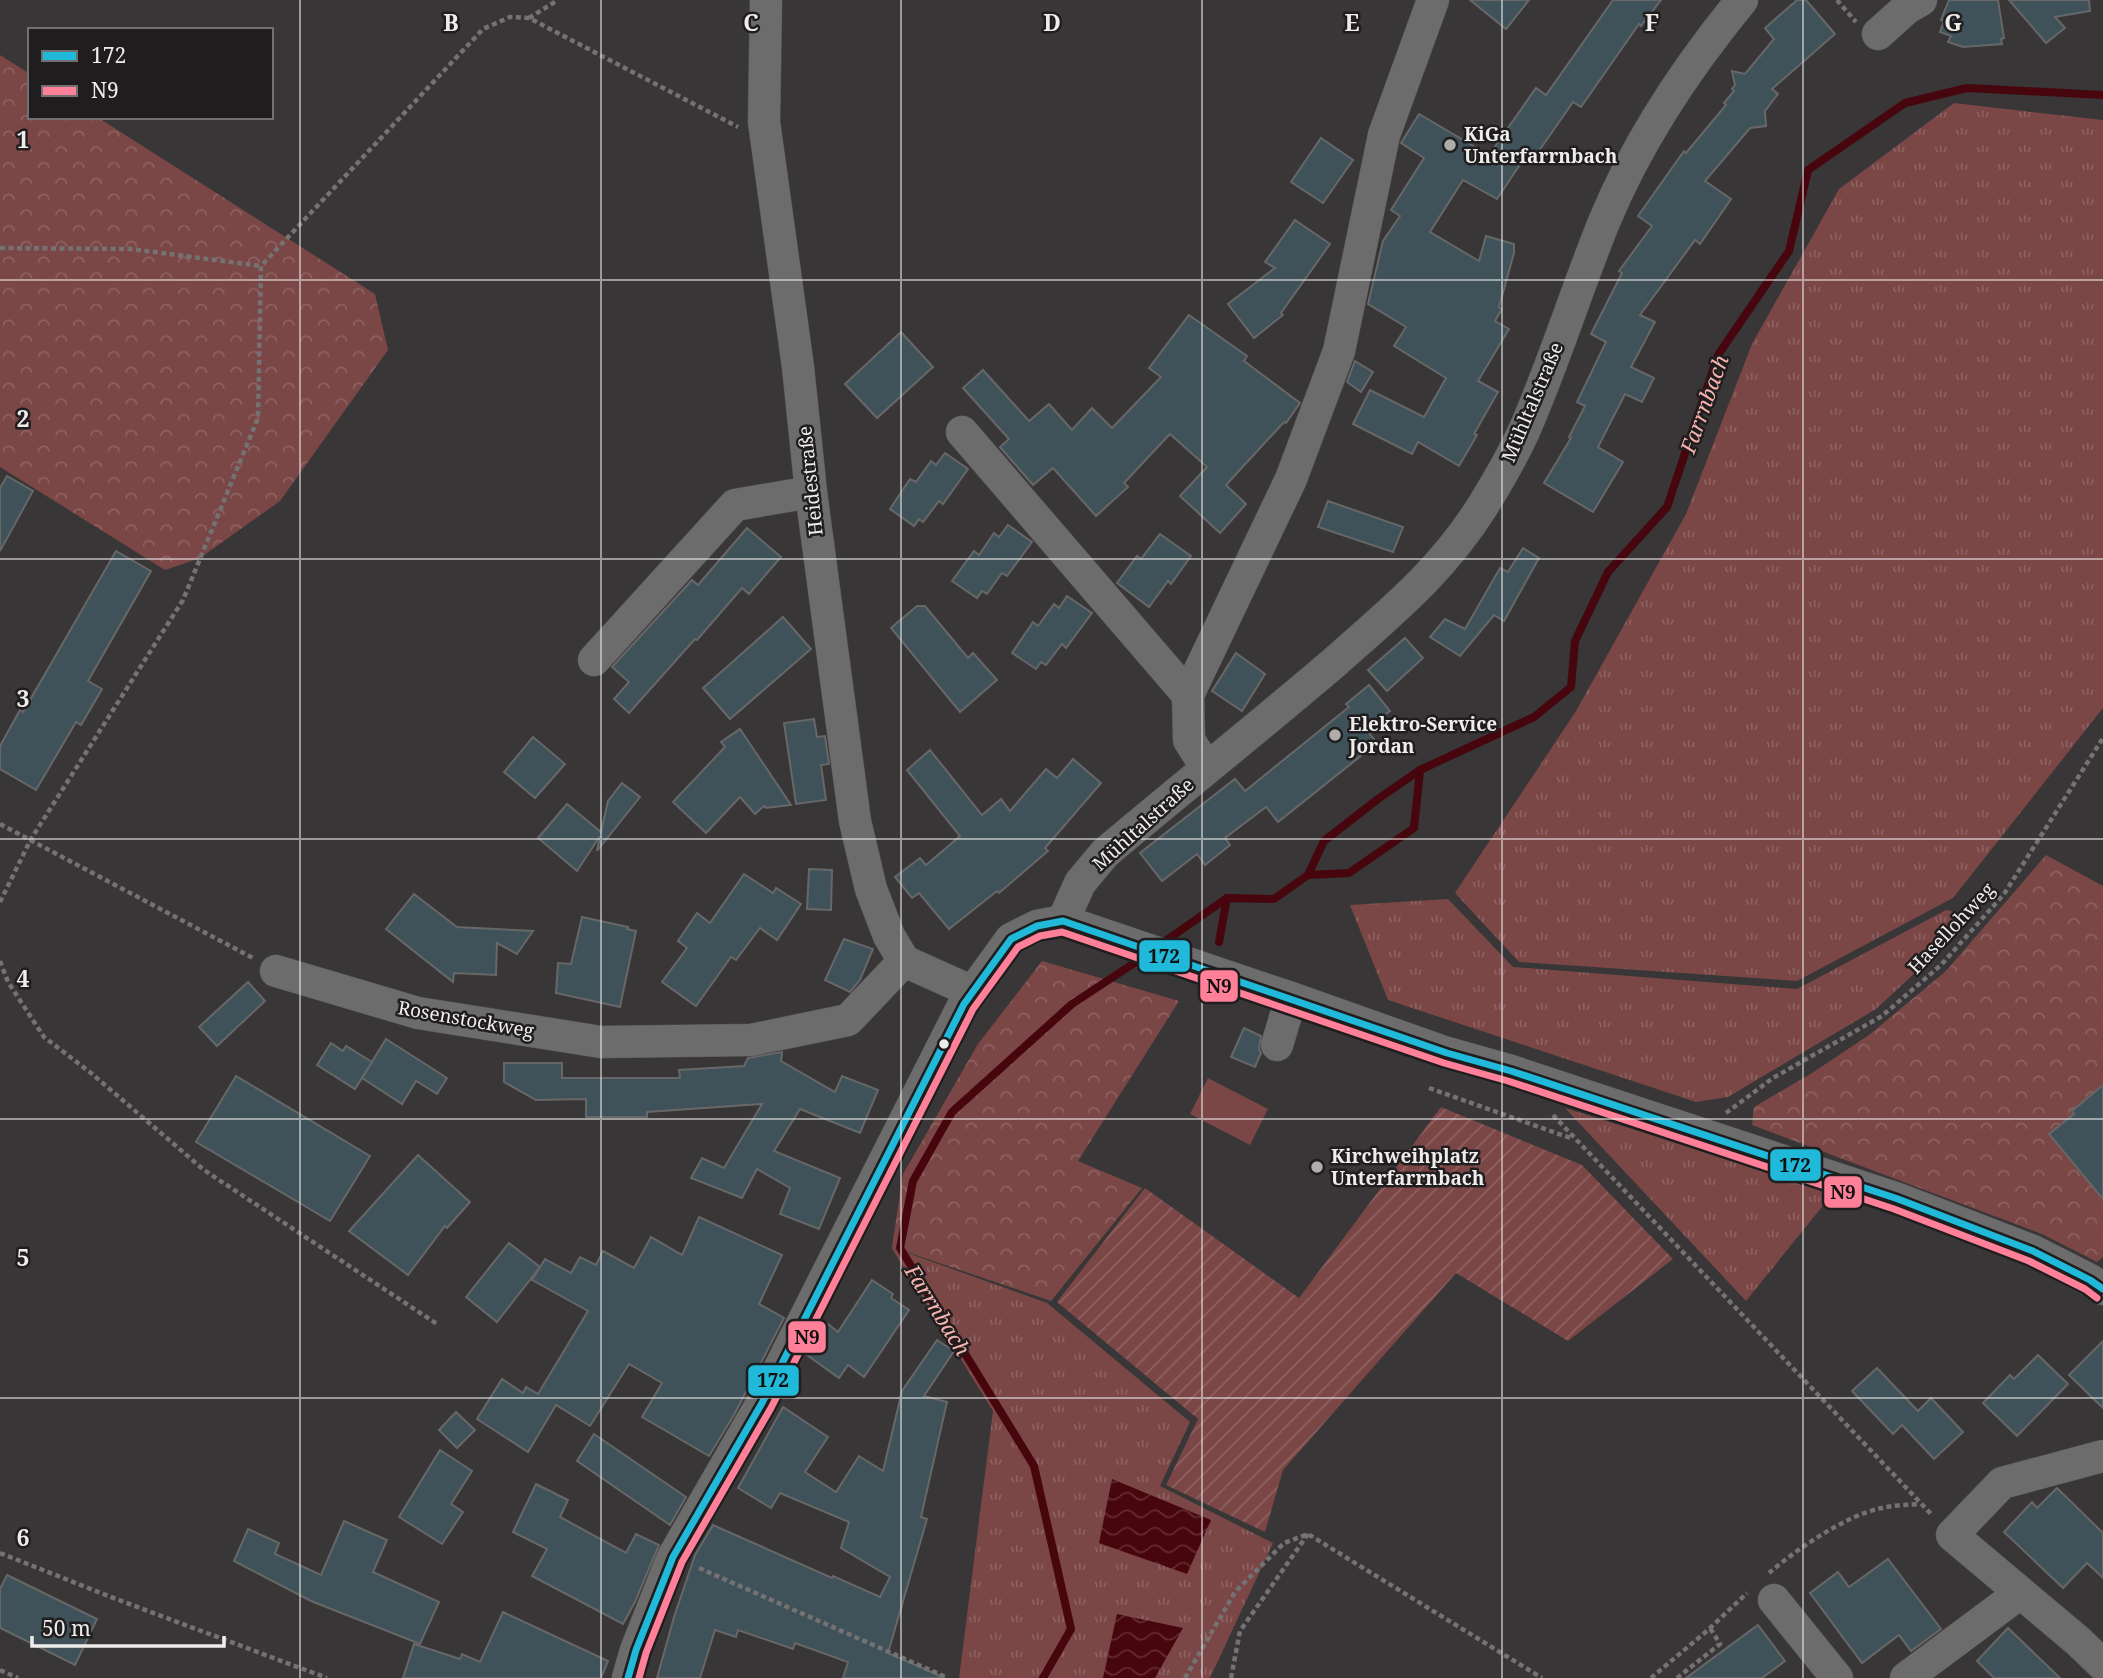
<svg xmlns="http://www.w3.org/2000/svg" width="2103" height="1678" viewBox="0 0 2103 1678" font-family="'Noto Serif',serif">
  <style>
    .grass { fill: url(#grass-tufts) }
    .forest { fill: url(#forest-crowns) }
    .garden { fill: url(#garden-furrows) }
    .pitch { fill: #7b4646 }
    .water { fill: url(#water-waves) }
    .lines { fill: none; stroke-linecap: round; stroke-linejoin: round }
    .stream { stroke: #47050d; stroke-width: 8 }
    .building { fill: #3f525a; stroke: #676768; stroke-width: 2 }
    .minor-casing { stroke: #555353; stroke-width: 33 }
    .path { stroke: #747272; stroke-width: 4.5; stroke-dasharray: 5 3.5; stroke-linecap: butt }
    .minor { stroke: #6d6c6c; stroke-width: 32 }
    .bus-1-casing { stroke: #1f1d1d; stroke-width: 12 }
    .bus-2-casing { stroke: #1f1d1d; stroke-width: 12 }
    .bus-1 { stroke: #20b9da; stroke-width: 7 }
    .bus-2 { stroke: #ff8098; stroke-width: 7 }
    .grid { fill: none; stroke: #efecec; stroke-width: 2; stroke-opacity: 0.55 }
    .poi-dot { fill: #afacac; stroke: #1f1d1d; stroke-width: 2.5 }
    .bus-dot { fill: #efecec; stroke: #1f1d1d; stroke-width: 2.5 }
    .labels { text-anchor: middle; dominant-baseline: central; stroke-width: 5; stroke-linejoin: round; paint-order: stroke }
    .poi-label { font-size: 19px; font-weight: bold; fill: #efecec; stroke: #1f1d1d; text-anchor: start }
    .street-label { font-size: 19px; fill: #efecec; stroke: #1f1d1d }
    .water-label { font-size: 21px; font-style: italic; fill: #f8b3b0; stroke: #1f1d1d }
    .grid-label { font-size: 23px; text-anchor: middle; font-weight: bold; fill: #efecec; stroke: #1f1d1d; stroke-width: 5; stroke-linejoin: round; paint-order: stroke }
    .line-badge { stroke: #1f1d1d; stroke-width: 2.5 }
    .pale-badge-label { font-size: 19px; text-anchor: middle; font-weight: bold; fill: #111 }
  </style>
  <defs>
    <pattern id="grass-tufts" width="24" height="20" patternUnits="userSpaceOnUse" patternTransform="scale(1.75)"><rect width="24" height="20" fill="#7b4646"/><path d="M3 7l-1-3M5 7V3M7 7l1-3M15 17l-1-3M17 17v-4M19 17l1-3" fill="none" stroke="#8e6161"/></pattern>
    <pattern id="forest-crowns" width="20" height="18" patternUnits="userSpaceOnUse" patternTransform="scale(1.75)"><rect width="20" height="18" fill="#7b4646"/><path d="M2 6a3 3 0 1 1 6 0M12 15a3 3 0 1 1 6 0" fill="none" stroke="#8e6161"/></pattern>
    <pattern id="garden-furrows" width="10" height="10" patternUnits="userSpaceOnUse" patternTransform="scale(1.75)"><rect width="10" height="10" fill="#7b4646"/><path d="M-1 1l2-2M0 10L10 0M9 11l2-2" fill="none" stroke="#8e6161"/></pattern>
    <pattern id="water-waves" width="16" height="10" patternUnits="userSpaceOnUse" patternTransform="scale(1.75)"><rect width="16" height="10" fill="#47050d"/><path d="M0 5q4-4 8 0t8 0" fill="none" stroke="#622a30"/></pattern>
  </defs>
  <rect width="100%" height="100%" fill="#383636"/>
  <!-- grass -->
  <g class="grass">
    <path d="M1954,103l149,17v588l-150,190 -156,83 -278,-19 -64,-69 121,-182 110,-197 66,-170 87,-155z"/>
    <path d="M1448,899l65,68 284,22 149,-79 27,5 -42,43 -55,51 -148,88 -32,5 -308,-102 -38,-95z"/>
    <path d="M1565,1108l269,84 -88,109z"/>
    <path d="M891,1247l156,56 143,119 -30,64 113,57 -63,135h-251l34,-267z"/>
  </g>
  <!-- forest -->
  <g class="forest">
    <path d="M0,55l30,19v43h67l278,177 13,56 -108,151 -80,57 -35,12 -165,-103z"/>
    <path d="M2046,855l57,31v371l-6,5 -55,-28 -290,-109 2,-18 58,-34 57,-38 77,-64z"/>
    <path d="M1042,961l137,40 -101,160 64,27 -91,113 -159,-54 11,-73 75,-130z"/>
  </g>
  <!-- garden -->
  <path class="garden" d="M1441,1107l141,58 91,94 -105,82 -112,-68 -173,197 -18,62 -99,-47 32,-66 -141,-117 88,-114 154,110z"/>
  <!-- pitch -->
  <path class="pitch" d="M1208,1078l60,31 -18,36 -60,-31z"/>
  <!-- water -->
  <g class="water">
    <path d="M1112,1479l99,41 -24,54 -88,-31z"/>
    <path d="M1117,1614l66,14 -28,50h-52z"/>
  </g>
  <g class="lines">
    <!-- stream -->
    <g class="stream">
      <path d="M1308,875l41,-2 65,-45 6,-58"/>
      <path d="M1219,942l8,-44"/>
      <path d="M1161,944l66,-46 47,1 34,-24 16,-34 54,-42 42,-29 114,-53 37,-30 4,-46 33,-69 59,-65 51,-152 71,-104 19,-81 97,-67 62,-15 136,7"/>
      <path d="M1043,1678l28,-49 -37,-163 -134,-218 13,-67 39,-69 120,-108 70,-46"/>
    </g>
  </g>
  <!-- building -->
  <g class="building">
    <path d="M1470,0h59l-23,29z"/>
    <path d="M1613,0h48l-20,26 -2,-2 -58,83 -8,-5 -39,56 -7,-4 -30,45 -34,-19 -33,52 49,29 7,-25 28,8v9l-15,54 3,2 -7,12 14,8 -31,52 20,11 -24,42 3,1 -18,31 -41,-24 -6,12 -59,-30 17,-34 54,27 22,-39 -52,-32 12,-19 -38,-23 15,-63 17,-25 -9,-6 33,-52 -23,-15 18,-29 70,41 47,-67 10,7z"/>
    <path d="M1797,0h9l29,34 -63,55 6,5 -13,17 1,15 -16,2 -45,53 26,18 -31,45 -5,-4 -55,75 15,7 -24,45 23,11 -12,24 -17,-8 -27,53 25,15 -30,50 -49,-29 27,-45 -2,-1 16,-31 -8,-4 29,-60 -15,-8 31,-61 -3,-2 33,-45 -14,-10 46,-65 2,2 40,-48 -2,-2 10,-12 -2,-2 3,-4 -3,-14 13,3 29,-35 -9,-11z"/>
    <path d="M1949,0h49l6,38 -3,1 1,5 -39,3 -15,-5 3,-6 -11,-4 4,-11 -3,-1z"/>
    <path d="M2009,0h80l1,11 -35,6 10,11 -19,15z"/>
    <path d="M1321,138l32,22 -30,43 -32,-21z"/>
    <path d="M1295,220l35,24 -49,69 2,2 -29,23 -26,-34 47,-36 -10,-6z"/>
    <path d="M1189,315l58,41 -3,5 56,42 -14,20 -2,-1 -58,63 20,19 -26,29 -40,-37 27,-29 -37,-33 -46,49 4,4 -32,29 -43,-48 -20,17 -33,-38 9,-8 -46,-51 20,-18 46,51 20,-17 23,26 20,-22 20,20 49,-51 -12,-9z"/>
    <path d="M901,332l32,35 -56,51 -32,-34z"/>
    <path d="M1355,361l18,11 -12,20 -14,-10z"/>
    <path d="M945,453l23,16 -25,35 -4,-3 -16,21 -4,-3 -5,7 -24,-17 20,-30 6,3 15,-21 5,4z"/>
    <path d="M7,476l26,15 -33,60v-63z"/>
    <path d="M1328,501l75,26 -10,25 -75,-25z"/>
    <path d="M1008,525l24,17 -25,34 -5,-3 -15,21 -5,-3 -5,7 -25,-17 22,-30 5,4 15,-22 5,4z"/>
    <path d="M747,528l34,29 -32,37 -7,-6 -45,52 -2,-1 -66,74 -15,-14 15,-17 -17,-15 80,-87 6,5z"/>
    <path d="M1160,534l31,22 -20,28 -3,-3 -19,26 -32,-24 20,-27 4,3z"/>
    <path d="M1523,548l16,10 -35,63 -10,-6 -34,41 -30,-19 15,-18 20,10 35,-61 8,4z"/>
    <path d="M116,551l35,20 -63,110 14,8 -21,36 -5,-3 -40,68 -36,-21v-23l20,-36 3,2z"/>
    <path d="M1067,596l25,17 -26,35 -4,-4 -16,21 -5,-3 -5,7 -24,-16 21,-31 5,4 16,-22 5,4z"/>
    <path d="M917,606h8l43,52 5,-5 24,27 -37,32 -69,-84z"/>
    <path d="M783,617l28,32 -81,70 -27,-31z"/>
    <path d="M1405,638l18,20 -36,33 -19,-21z"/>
    <path d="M1236,653l29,21 -23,37 -30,-20z"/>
    <path d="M1369,685l21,26 -24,18 11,14 -99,79 -12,-15 -41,31 5,7 -25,20 -8,-11 -35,27 -22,-28 95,-74 10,12 104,-84 -3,-3z"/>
    <path d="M814,719l3,18 8,-1 4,28 -8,1 5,35 -30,4 -12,-81z"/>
    <path d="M740,729l51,76 -25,3 -2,-2 -9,8 -15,-17 -34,36 -33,-31 52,-55 -4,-5z"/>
    <path d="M533,737l32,27 -30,34 -31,-26z"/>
    <path d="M930,750l52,65 19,-16 9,12 36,-42 11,9 16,-19 28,24 -56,65 3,3 -49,42 -2,-2 -48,38 -30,-36 -7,5 -17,-21 25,-19 6,7 34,-29 -53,-66z"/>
    <path d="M622,783l18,14 -43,54 3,-15 -23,35 -39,-33 29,-34 34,28 7,-31z"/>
    <path d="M809,869l23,1 -1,40 -24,-1z"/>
    <path d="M744,874l29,19 3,-5 25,16 -24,36 -17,-12 -24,32 -5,-3 -35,49 -34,-24 25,-34 -9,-7 19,-28 13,10z"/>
    <path d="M414,894l43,33 76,4 -16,23 -20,-11 -1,32 -42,-2 -1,9 -67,-53z"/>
    <path d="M582,917l46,10 -1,2 9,2 -16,76 -64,-14 2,-30 13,1z"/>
    <path d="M844,939l29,10 -13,31 -10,12 -25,-12z"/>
    <path d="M248,982l17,19 -48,45 -18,-19z"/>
    <path d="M1244,1028l17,8 -2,13 2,4 -6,14 -24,-10z"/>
    <path d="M386,1039l61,39 -10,16 -21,-13 -14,23 -40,-26z"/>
    <path d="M331,1043l12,8 3,-5 26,16 -17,27 -38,-24z"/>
    <path d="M782,1052l-1,9 54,31 7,-16 36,14 -18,43 -60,-24 -26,42 66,27 -21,51 -39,-15 10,-26 -33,-19 -15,29 -51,-20 11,-20 22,10 38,-64 -115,8v5h-61v-18l-50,1 -32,-18v-19h58v15h118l-1,-8 65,-4 4,-8z"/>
    <path d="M236,1076l134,80 -40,65 -134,-79z"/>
    <path d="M2103,1085v114l-54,-65 25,-20 -2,-3z"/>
    <path d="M418,1155l52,47 -23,26 -2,-2 -37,49 -59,-44z"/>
    <path d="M699,1217l83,38 -23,49 25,14 -50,97 -25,41 -67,-39 20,-34 -33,-19 -39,62 -34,-21 -28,47 -51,-33 25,-40 21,14 3,-6 12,7 50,-83 -56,-31 13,-21 26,14 9,-16 16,8 7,-14 31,17 17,-31 31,18z"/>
    <path d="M509,1243l31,24 -43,55 -31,-25z"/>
    <path d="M872,1280l21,14 -2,4 18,12 -45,67 -16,-12 -9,13 -32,-23 21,-31 10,8z"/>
    <path d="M937,1340l17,11 -30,45 23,6 -26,115 6,2 -39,134 57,25h-102l5,-16 -53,-19 -2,6 -55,-19 -2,7 -21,-7 -15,48h-43l17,-61 21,-62 18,-30 119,53 1,-2 47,21 10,-20 -49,-29 8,-26 -69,-29 -9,15 -33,-20 45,-81 45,30 -23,35 31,20 23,-36 24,15 19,-80z"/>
    <path d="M2103,1341v67l-34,-33z"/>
    <path d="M2038,1355l30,29 -51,52 -34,-33 27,-28 4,4z"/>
    <path d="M1877,1368l41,43 13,-13 32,34 -29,27 -32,-34 -9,9 -41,-43z"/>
    <path d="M456,1412l19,18 -18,18 -18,-18z"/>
    <path d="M594,1434l92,63 -16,28 -93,-64z"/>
    <path d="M440,1450l32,21 -21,33 12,8 -21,32 -43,-27z"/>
    <path d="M536,1484l32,16 -8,17 66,36 10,-19 23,11 -24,57 -12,22 -91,-48 15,-27 -34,-17z"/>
    <path d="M2057,1488l46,45v45l-16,-15 -24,25 -59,-56 28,-30 5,6z"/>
    <path d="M344,1521l43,19 -14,32 66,30 -19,42 -109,-43 -77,-40 14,-32 31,14 -4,11 46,21z"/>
    <path d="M1888,1559l53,70 -30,22 -12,-16 -37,28 -52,-70 28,-21 11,15z"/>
    <path d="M7,1575l90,44 -22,46 -75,-37v-39z"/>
    <path d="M503,1612l105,49 -7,17h-198l11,-34 46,15 2,-5 18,8z"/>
    <path d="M1758,1625l27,36 -23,17h-76z"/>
    <path d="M2008,1628l52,50h-66l-17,-17z"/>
  </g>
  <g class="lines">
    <defs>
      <g id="minor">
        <path d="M766,0l-2,122 34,245 13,125 44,329 16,68 18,47 15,25 69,31"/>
        <path d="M1878,34l29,-26 14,-8"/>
        <path d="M962,432l226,263"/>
        <path d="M594,660l141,-155 76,-13"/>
        <path d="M1206,767l-17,-27 -1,-45 103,-216 48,-128 45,-216 49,-135"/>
        <path d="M1063,921l17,-38 25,-30c77,-65 155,-127 231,-192 56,-50 105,-89 146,-154 15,-24 30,-50 42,-76 30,-68 52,-140 80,-209 33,-80 83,-155 138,-222"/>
        <path d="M276,971l142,42 183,29 150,-2 97,-20 56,-59"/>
        <path d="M1277,1045l14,-47"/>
        <path d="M2103,1456l-101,27 -50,52 126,106 25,24"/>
        <path d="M1774,1600l63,78"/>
        <path d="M628,1678l8,-28 37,-93 89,-154 202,-399 47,-65 26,-13 26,-5 228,77 156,55 64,18 387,128 135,52 57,29 13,9"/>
        <path d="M1906,1678l114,-85"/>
      </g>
    </defs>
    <!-- minor casing -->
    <use href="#minor" class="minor-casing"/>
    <!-- path -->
    <g class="path">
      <path d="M1837,0l19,22"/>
      <path d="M529,18l29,-18"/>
      <path d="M0,248l131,1 130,17"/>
      <path d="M0,824l253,134"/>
      <path d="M0,902l31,-63 152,-239 75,-182 3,-152 222,-237 27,-12 19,1 209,109"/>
      <path d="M0,961l8,21 36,55 47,36 113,97 233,154"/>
      <path d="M1429,1088l144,51"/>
      <path d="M1726,1113l47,-35 109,-62 59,-51 63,-71 99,-156"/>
      <path d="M1553,1115l379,400"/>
      <path d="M0,1553l116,46 211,79"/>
      <path d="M699,1568l249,110"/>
      <path d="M1769,1573c28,-24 77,-58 113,-65 12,-3 25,-3 38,-4"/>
      <path d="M0,1670l18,8"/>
      <path d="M1185,1678l50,-86 49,-49 24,-9 234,144"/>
      <path d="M1231,1678l9,-47 68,-97"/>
      <path d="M1651,1678l57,-48 39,-37"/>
      <path d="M1677,1678l43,-34 -10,-16"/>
    </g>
    <!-- minor -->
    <use href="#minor" class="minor"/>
    <defs>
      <path id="bus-1" d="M628,1678l8,-28 37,-93 89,-154 202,-399 47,-65 26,-13 26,-5 384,132 64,18 387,128 135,52 57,29 13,9"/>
      <path id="bus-2" d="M639,1678l7,-25 36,-91 89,-154 202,-399 45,-62 22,-11 22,-4 382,131 64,18 386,128 135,52 56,28 12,9"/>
    </defs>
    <!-- bus-1 casing -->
    <use href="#bus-1" class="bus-1-casing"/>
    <!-- bus-2 casing -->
    <use href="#bus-2" class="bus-2-casing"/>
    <!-- bus-1 -->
    <use href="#bus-1" class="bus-1"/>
    <!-- bus-2 -->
    <use href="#bus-2" class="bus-2"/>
  </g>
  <!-- grid -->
  <path class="grid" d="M300,0v1678M601,0v1678M901,0v1678M1202,0v1678M1502,0v1678M1803,0v1678M0,280h2103M0,559h2103M0,839h2103M0,1119h2103M0,1398h2103"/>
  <!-- markers -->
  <g class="poi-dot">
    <circle cx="1450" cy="145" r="7"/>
    <circle cx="1335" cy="735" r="7"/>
    <circle cx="1317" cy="1167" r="7"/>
  </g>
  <circle class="bus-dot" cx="944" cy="1044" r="6"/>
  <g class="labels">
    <!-- poi labels -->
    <g class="poi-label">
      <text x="1464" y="134">KiGa<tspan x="1464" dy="22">Unterfarrnbach</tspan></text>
      <text x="1349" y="724">Elektro-Service<tspan x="1349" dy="22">Jordan</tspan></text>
      <text x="1331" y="1156">Kirchweihplatz<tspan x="1331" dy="22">Unterfarrnbach</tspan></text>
    </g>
    <!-- street labels -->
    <g class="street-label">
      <text transform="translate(1532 402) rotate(-67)">Mühltalstraße</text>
      <text transform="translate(810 481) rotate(-96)">Heidestraße</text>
      <text transform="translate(1143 824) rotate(-42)">Mühltalstraße</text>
      <text transform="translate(1951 928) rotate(-47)">Hasellohweg</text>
      <text transform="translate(466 1019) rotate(10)">Rosenstockweg</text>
    </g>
    <!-- water labels -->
    <g class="water-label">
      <text transform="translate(1704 404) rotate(-70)">Farrnbach</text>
      <text transform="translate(938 1310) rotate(58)">Farrnbach</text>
    </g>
  </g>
  <g class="grid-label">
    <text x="451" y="31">B</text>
    <text x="751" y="31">C</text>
    <text x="1052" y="31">D</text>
    <text x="1352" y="31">E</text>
    <text x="1652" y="31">F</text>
    <text x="1953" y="31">G</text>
    <text x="23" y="148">1</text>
    <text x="23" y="427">2</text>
    <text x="23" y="707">3</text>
    <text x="23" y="987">4</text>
    <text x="23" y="1266">5</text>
    <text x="23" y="1546">6</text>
  </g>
  <g class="line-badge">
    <rect x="1138" y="939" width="53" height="34" rx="7" fill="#20b9da"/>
    <rect x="1199" y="969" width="40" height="34" rx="7" fill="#ff8098"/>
    <rect x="1769" y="1148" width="53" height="34" rx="7" fill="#20b9da"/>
    <rect x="1823" y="1175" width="40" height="34" rx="7" fill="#ff8098"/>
    <rect x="787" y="1320" width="40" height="34" rx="7" fill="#ff8098"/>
    <rect x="747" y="1364" width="53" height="33" rx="7" fill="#20b9da"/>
  </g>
  <g class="pale-badge-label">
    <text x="1164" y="963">172</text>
    <text x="1219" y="993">N9</text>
    <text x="1795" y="1172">172</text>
    <text x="1843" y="1199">N9</text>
    <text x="807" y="1344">N9</text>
    <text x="773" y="1387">172</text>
  </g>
  <!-- legend -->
  <rect x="28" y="28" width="245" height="91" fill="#1f1d1d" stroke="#727070" stroke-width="2"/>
  <rect x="42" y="51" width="35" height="10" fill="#20b9da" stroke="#727070" stroke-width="2"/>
  <text x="91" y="63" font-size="21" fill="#efecec">172</text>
  <rect x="42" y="86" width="35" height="10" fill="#ff8098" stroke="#727070" stroke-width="2"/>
  <text x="91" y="98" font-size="21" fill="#efecec">N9</text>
  <!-- scale -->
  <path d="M32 1636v10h192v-10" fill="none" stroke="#efecec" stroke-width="3.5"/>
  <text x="42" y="1636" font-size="21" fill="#efecec" stroke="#1f1d1d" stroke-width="5" paint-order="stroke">50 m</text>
</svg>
